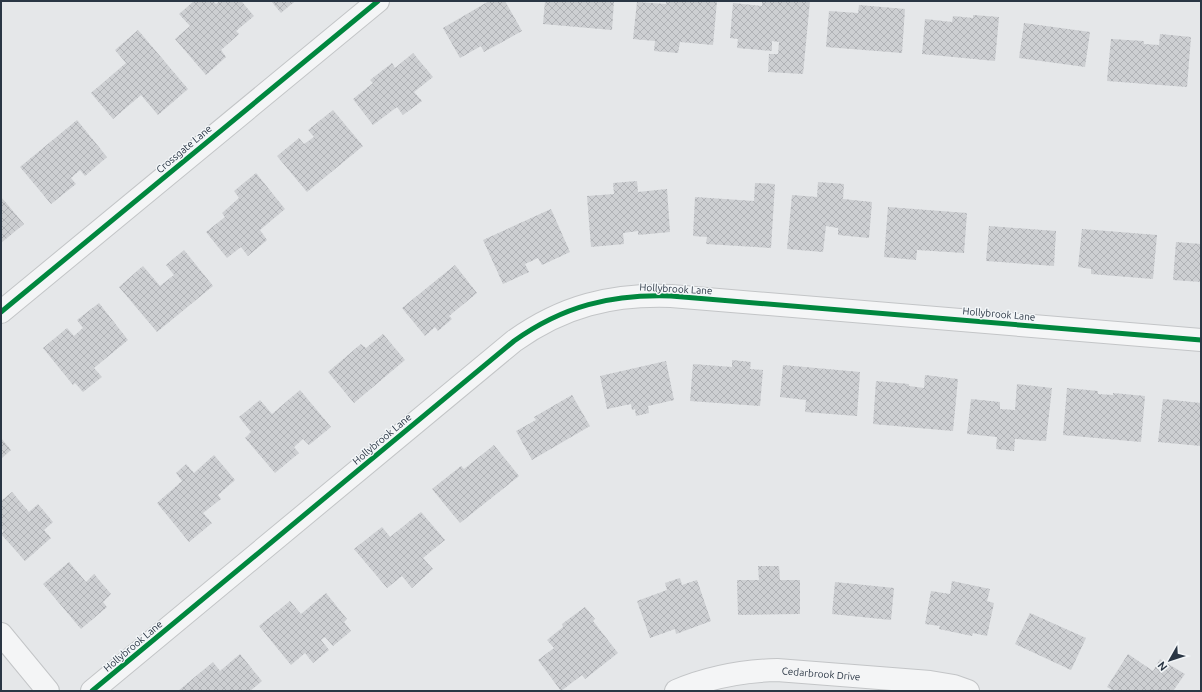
<svg xmlns="http://www.w3.org/2000/svg" width="1202" height="692" viewBox="0 0 1202 692" font-family="Ubuntu,sans-serif">
  <style>
    .building { fill: url(#building-cross-hatch) }
    .lines { fill: none; stroke-linecap: round; stroke-linejoin: round }
    .minor-casing { stroke: #c3c5c7; stroke-width: 24 }
    .minor { stroke: #f4f5f6; stroke-width: 22 }
    .cycleway-casing { stroke: #f3f6f8; stroke-width: 8 }
    .cycleway { stroke: #00873e; stroke-width: 5 }
    .labels { text-anchor: middle; dominant-baseline: central; stroke-width: 3; stroke-linejoin: round; paint-order: stroke }
    .street-label { font-size: 10px; fill: #2a3644; stroke: #f3f6f8 }
  </style>
  <defs>
    <pattern id="building-cross-hatch" width="8" height="8" patternUnits="userSpaceOnUse"><rect width="8" height="8" fill="#cdcfd2"/><path d="M0 0l8 8M0 8l8-8" fill="none" stroke="#b0b2b6"/></pattern>
  </defs>
  <rect width="100%" height="100%" fill="#e5e7e9"/>
  <!-- building -->
  <g class="building">
    <path d="M194,1h19l3,3 4,-3h21l13,15 -18,15 3,3 -18,16 5,7 -20,18 -31,-36 15,-13 -11,-12z"/>
    <path d="M271,1h24l-14,12z"/>
    <path d="M489,1h16l17,30 -38,21 -3,-6 -21,12 -17,-30z"/>
    <path d="M545,1h69l-2,29 -69,-6z"/>
    <path d="M666,1h51l-4,44 -33,-3 -2,11 -24,-2 1,-10 -22,-2 4,-37 29,2z"/>
    <path d="M762,1h48l-7,73 -35,-2 1,-18h9l1,-12 -7,-1v10l-35,-3 1,-9 -8,-1 3,-35 29,3z"/>
    <path d="M859,5l46,4 -3,44 -76,-6 3,-36 29,2z"/>
    <path d="M973,15l26,2 -4,44 -73,-7 3,-35 27,3 1,-6 20,2z"/>
    <path d="M1024,23l66,9 -5,35 -66,-9z"/>
    <path d="M138,30l50,59 -30,26 -17,-20 -28,24 -22,-26 35,-30 -11,-13z"/>
    <path d="M1160,34l31,3 -4,50 -80,-6 4,-42 33,2v3l15,1z"/>
    <path d="M413,53l20,24 -19,15 8,9 -19,14 -6,-8 -24,18 -20,-26 20,-16 -3,-3 22,-17 3,5z"/>
    <path d="M333,110l30,36 -56,46 -30,-36 22,-18 5,6 10,-7 -6,-7z"/>
    <path d="M77,120l30,37 -22,19 -5,-6 -9,8 5,6 -25,20 -31,-37z"/>
    <path d="M256,173l29,36 -25,21 7,10 -19,16 -7,-9 -14,11 -21,-26 19,-15 -3,-4 17,-15 -5,-7z"/>
    <path d="M637,181l1,11 29,-3 3,43 -32,3v-4l-15,2 1,11 -33,3 -4,-51 27,-2 -1,-11z"/>
    <path d="M818,182l26,2 -1,15 29,3 -3,36 -31,-3v-7l-12,-2 -3,26 -36,-3 5,-54 25,2z"/>
    <path d="M755,183l20,1 -4,64 -65,-4 1,-7 -14,-1 2,-39 59,4z"/>
    <path d="M1,197l23,27 -23,19z"/>
    <path d="M888,207l79,6 -3,40 -47,-3 -1,10 -32,-3z"/>
    <path d="M551,209l19,43 -28,13 -4,-7 -13,6 4,8 -26,12 -20,-44z"/>
    <path d="M989,226l67,5 -2,35 -68,-5z"/>
    <path d="M1082,229l75,6 -4,44 -62,-5v-5l-13,-2z"/>
    <path d="M1176,242l25,2v38l-28,-2z"/>
    <path d="M184,250l29,36 -56,46 -38,-45 24,-21 17,20 14,-11 -8,-10z"/>
    <path d="M455,265l22,28 -28,23 3,3 -14,12 -3,-4 -10,9 -23,-28z"/>
    <path d="M99,303l29,37 -34,28 8,9 -19,15 -8,-9 -2,2 -30,-37 24,-20 7,8 9,-8 -6,-8z"/>
    <path d="M383,334l22,26 -51,43 -26,-31 33,-28 5,4z"/>
    <path d="M732,360l19,2 -1,7 13,1 -3,36 -70,-5 3,-37 39,3z"/>
    <path d="M666,361l8,39 -26,6 1,7 -13,3 -1,-7 -3,1 -1,-6 -24,5 -7,-33z"/>
    <path d="M783,365l77,7 -3,44 -52,-4 1,-12 -26,-3z"/>
    <path d="M925,375l33,4 -5,52 -80,-7 3,-43 33,3v2l15,2z"/>
    <path d="M1017,384l35,4 -6,53 -31,-2 -1,12 -18,-2 1,-12 -30,-3 4,-35 29,3v7l15,1z"/>
    <path d="M1067,388l31,3v3l15,1v-2l32,3 -4,46 -78,-7z"/>
    <path d="M300,390l31,37 -22,18 -6,-6 -9,8 5,6 -24,20 -30,-35 6,-6 -12,-15 21,-17 12,14z"/>
    <path d="M572,395l18,31 -58,34 -16,-29 20,-11 -2,-3z"/>
    <path d="M1163,399l38,4v43l-43,-4z"/>
    <path d="M1,438l10,12 -10,9z"/>
    <path d="M494,445l25,31 -59,47 -28,-34 29,-23 3,3z"/>
    <path d="M214,455l21,25 -17,15 3,4 -18,14 9,10 -23,19 -32,-39 25,-22 -6,-8 10,-9 8,9z"/>
    <path d="M12,492l17,20 9,-8 15,18 -9,8 7,8 -26,23 -24,-27 3,-3 -3,-3v-27z"/>
    <path d="M421,512l24,28 -22,18 10,11 -21,19 -10,-12 -15,12 -33,-39 28,-22 8,10z"/>
    <path d="M69,562l17,20 8,-8 17,20 -8,8 4,5 -26,22 -38,-45z"/>
    <path d="M758,566h21l1,14h20v34l-62,1 -1,-35h22z"/>
    <path d="M680,578l2,7 15,-5 14,41 -35,13 -1,-5 -25,9 -13,-37 30,-11 -2,-7z"/>
    <path d="M952,581l38,8 -3,12 7,2 -7,33 -14,-3 -1,3 -33,-7 1,-3 -15,-2 6,-33 19,3z"/>
    <path d="M835,582l59,6 -3,32 -59,-6z"/>
    <path d="M326,593l21,26 -3,3 7,9 -18,15 -8,-9 -4,3 8,10 -16,13 -8,-10 -14,12 -32,-39 31,-25 11,13z"/>
    <path d="M585,607l10,12 -2,2 25,32 -33,26 -3,-4 -21,16 -23,-31 16,-12 -7,-8 16,-13 -1,-3z"/>
    <path d="M1030,613l56,25 -15,32 -56,-26z"/>
    <path d="M240,654l22,27 -12,10h-72l35,-29 7,9z"/>
    <path d="M1128,654l25,17 7,-12 25,15 -12,17h-59l-7,-4z"/>
  </g>
  <g class="lines">
    <defs>
      <g id="minor">
        <path d="M1,312l377,-311"/>
        <path d="M1,634l47,57"/>
        <path d="M92,691l422,-350c49,-35 97,-47 157,-45l530,44"/>
        <path id="s1" d="M676,691c33,-14 66,-20 101,-21l153,12 24,4 14,5"/>
      </g>
    </defs>
    <!-- minor casing -->
    <use href="#minor" class="minor-casing"/>
    <!-- minor -->
    <use href="#minor" class="minor"/>
    <defs>
      <g id="cycleway">
        <path d="M1,312l377,-311"/>
        <path d="M92,691l422,-350c49,-35 97,-47 157,-45l530,44"/>
      </g>
    </defs>
    <!-- cycleway casing -->
    <use href="#cycleway" class="cycleway-casing"/>
    <!-- cycleway -->
    <use href="#cycleway" class="cycleway"/>
  </g>
  <g class="labels">
    <!-- street labels -->
    <g class="street-label">
      <text transform="translate(184 149) rotate(-40)">Crossgate Lane</text>
      <text transform="translate(676 289) rotate(3)">Hollybrook Lane</text>
      <text transform="translate(999 314) rotate(5)">Hollybrook Lane</text>
      <text transform="translate(382 439) rotate(-40)">Hollybrook Lane</text>
      <text transform="translate(133 646) rotate(-40)">Hollybrook Lane</text>
      <text stroke="none"><textPath href="#s1" startOffset="148">Cedarbrook Drive</textPath></text>
    </g>
  </g>
  <!-- border -->
  <rect width="1202" height="692" fill="none" stroke="#2a3644" stroke-width="4"/>
  <!-- north arrow -->
  <g transform="translate(1170 660) rotate(231)" stroke="#f3f6f8" stroke-width="3" paint-order="stroke">
  <path d="M0-3L7 15L0 10L-7 15Z" fill="#2a3644"/>
  <text y="-6" font-size="11" font-weight="bold" text-anchor="middle" fill="#2a3644">N</text>
  </g>
</svg>
